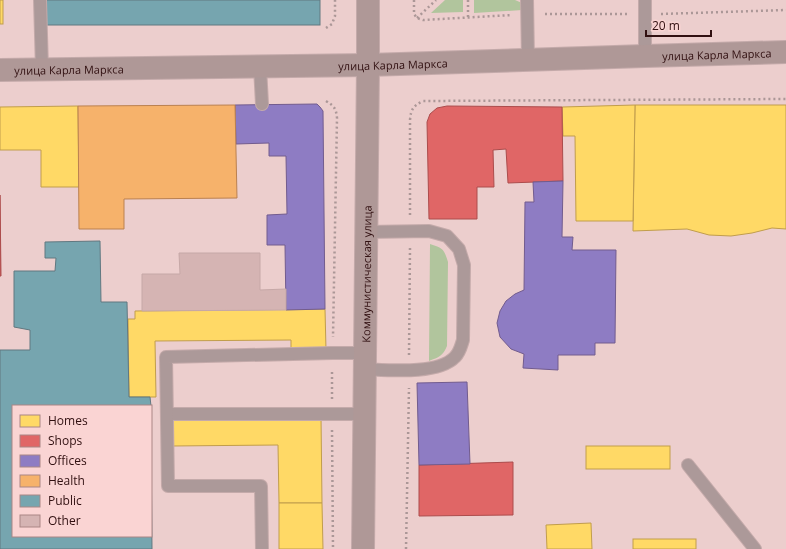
<svg xmlns="http://www.w3.org/2000/svg" width="786" height="549" viewBox="0 0 786 549" font-family="'Open Sans',sans-serif">
  <style>
    .green { fill: #b1c59d }
    .homes { fill: #ffd966; stroke: #c19d4c }
    .shops { fill: #e06666; stroke: #ac4c4c }
    .offices { fill: #8e7cc3; stroke: #725c8e }
    .health { fill: #f6b26b; stroke: #bb8150 }
    .public { fill: #76a5af; stroke: #617880 }
    .building { fill: #d5b4b3; stroke: #c6a8a7 }
    .lines { fill: none; stroke-linecap: round; stroke-linejoin: round }
    .lane-casing { stroke: #c4aaaa; stroke-width: 14 }
    .secondary-casing { stroke: #c4aaaa; stroke-width: 24 }
    .path { stroke: #ab9797; stroke-width: 2.5; stroke-dasharray: 2 3; stroke-linecap: butt }
    .lane { stroke: #ac9999; stroke-width: 12 }
    .secondary { stroke: #af9897; stroke-width: 22 }
    .labels { text-anchor: middle; dominant-baseline: central; stroke-width: 4; stroke-linejoin: round; paint-order: stroke }
    .street-label { font-size: 11px; fill: #311011; stroke: #fad4d3 }
  </style>
  <rect width="100%" height="100%" fill="#eccecd"/>
  <!-- green -->
  <g class="green">
    <path d="M445,0h18v12l-32,1z"/>
    <path d="M474,0h41l7,3v7l-48,3z"/>
    <path d="M430,244c13,4 14,5 18,18l-1,84c-4,10 -8,11 -18,15z"/>
  </g>
  <!-- homes -->
  <g class="homes">
    <rect x="0" y="0" width="3" height="24"/>
    <path d="M635,105h151v124l-14,-1 -20,5 -21,3 -22,-1 -22,-6 -54,2z"/>
    <path d="M635,105l-2,116h-57l-1,-85h-12l-1,-29z"/>
    <path d="M78,106l1,81h-38v-37h-41v-43z"/>
    <path d="M325,309l1,41h-35v-10l-136,1 1,56h-27l-1,-78h7v-8z"/>
    <path d="M321,416l1,87h-43l-1,-58 -106,1v-29z"/>
    <rect x="586" y="446" width="84" height="23"/>
    <path d="M279,503h43l1,46h-44z"/>
    <path d="M591,523l1,26h-45l-1,-24z"/>
    <rect x="633" y="539" width="63" height="10"/>
  </g>
  <!-- shops -->
  <g class="shops">
    <path d="M447,106l115,1 1,74 -55,2 -2,-34 -13,1 1,37h-17v32h-48l-2,-97 3,-8 7,-6z"/>
    <path d="M0,195l1,81h-1z"/>
    <path d="M513,462v53l-94,1v-51z"/>
  </g>
  <!-- offices -->
  <g class="offices">
    <path d="M317,104l3,3 3,4 2,198 -39,1 -1,-65h-18v-30l20,-1 -1,-58h-17v-13l-33,1 -1,-39z"/>
    <path d="M563,181l-1,56h11l-1,13h44l-1,93h-20v12h-37v15l-35,-2 1,-14 -13,-5 -11,-12 -3,-14 3,-12 6,-10 9,-7 9,-4 1,-88h9l-1,-20z"/>
    <path d="M467,382l3,82 -51,1 -2,-82z"/>
  </g>
  <!-- health -->
  <path class="health" d="M235,105l2,93 -113,1v30h-45l-1,-123z"/>
  <!-- public -->
  <g class="public">
    <rect x="45" y="0" width="275" height="25"/>
    <path d="M100,241l1,61h26l2,95h21l1,9h-138v130h138v-102l1,115h-152v-199h30v-20l-16,-3v-56h41l1,-13h-11v-16z"/>
  </g>
  <!-- building -->
  <path class="building" d="M179,253h81v37l26,-1v21l-144,1v-37h38z"/>
  <g class="lines">
    <defs>
      <g id="lane">
        <path d="M40,0l2,69"/>
        <path d="M527,0l1,60"/>
        <path d="M645,56v-56"/>
        <path d="M260,67l2,37"/>
        <path d="M365,369c23,1 73,6 90,-12 5,-5 6,-11 8,-17l1,-75 -5,-16 -12,-13 -18,-5 -62,1"/>
        <path d="M167,414h197"/>
        <path d="M688,465l67,84"/>
        <path d="M262,549l-1,-63h-93l-2,-129 166,-4h33"/>
      </g>
      <g id="secondary">
        <path id="s1" d="M0,70l368,-5 277,-9 141,-4"/>
        <path id="s2" d="M363,549l5,-484v-65"/>
      </g>
    </defs>
    <!-- lane casing -->
    <use href="#lane" class="lane-casing"/>
    <!-- secondary casing -->
    <use href="#secondary" class="secondary-casing"/>
    <!-- path -->
    <g class="path">
      <path d="M414,0v14l3,4 6,2 89,-5"/>
      <path d="M468,0v17"/>
      <path d="M545,14h85"/>
      <path d="M661,14l125,-4"/>
      <path d="M417,18l19,-18"/>
      <path d="M326,28l6,-4 3,-8v-16"/>
      <path d="M326,101c8,5 10,7 11,17l-4,219"/>
      <path d="M410,215v-95c1,-11 3,-14 13,-19l363,-2"/>
      <path d="M409,355l1,-107"/>
      <path d="M332,399v-29"/>
      <path d="M332,430l1,119"/>
      <path d="M406,549l3,-161"/>
    </g>
    <!-- lane -->
    <use href="#lane" class="lane"/>
    <!-- secondary -->
    <use href="#secondary" class="secondary"/>
  </g>
  <g class="labels">
    <!-- street labels -->
    <g class="street-label">
      <text stroke="none"><textPath href="#s1" startOffset="717">улица Карла Маркса</textPath></text>
      <text stroke="none"><textPath href="#s1" startOffset="393">улица Карла Маркса</textPath></text>
      <text stroke="none"><textPath href="#s1" startOffset="69">улица Карла Маркса</textPath></text>
      <text stroke="none"><textPath href="#s2" startOffset="275">Коммунистическая улица</textPath></text>
    </g>
  </g>
  <!-- legend -->
  <rect x="12" y="405" width="140" height="132" fill="#fad4d3" stroke="#aa8685"/>
  <rect x="20" y="415" width="20" height="12" fill="#ffd966" stroke="#aa8685"/>
  <text x="48" y="425" font-size="12" fill="#311011">Homes</text>
  <rect x="20" y="435" width="20" height="12" fill="#e06666" stroke="#aa8685"/>
  <text x="48" y="445" font-size="12" fill="#311011">Shops</text>
  <rect x="20" y="455" width="20" height="12" fill="#8e7cc3" stroke="#aa8685"/>
  <text x="48" y="465" font-size="12" fill="#311011">Offices</text>
  <rect x="20" y="475" width="20" height="12" fill="#f6b26b" stroke="#aa8685"/>
  <text x="48" y="485" font-size="12" fill="#311011">Health</text>
  <rect x="20" y="495" width="20" height="12" fill="#76a5af" stroke="#aa8685"/>
  <text x="48" y="505" font-size="12" fill="#311011">Public</text>
  <rect x="20" y="515" width="20" height="12" fill="#d5b4b3" stroke="#aa8685"/>
  <text x="48" y="525" font-size="12" fill="#311011">Other</text>
  <!-- scale -->
  <path d="M646 30v6h65v-6" fill="none" stroke="#311011" stroke-width="2"/>
  <text x="652" y="30" font-size="12" fill="#311011" stroke="#fad4d3" stroke-width="3" paint-order="stroke">20 m</text>
</svg>
